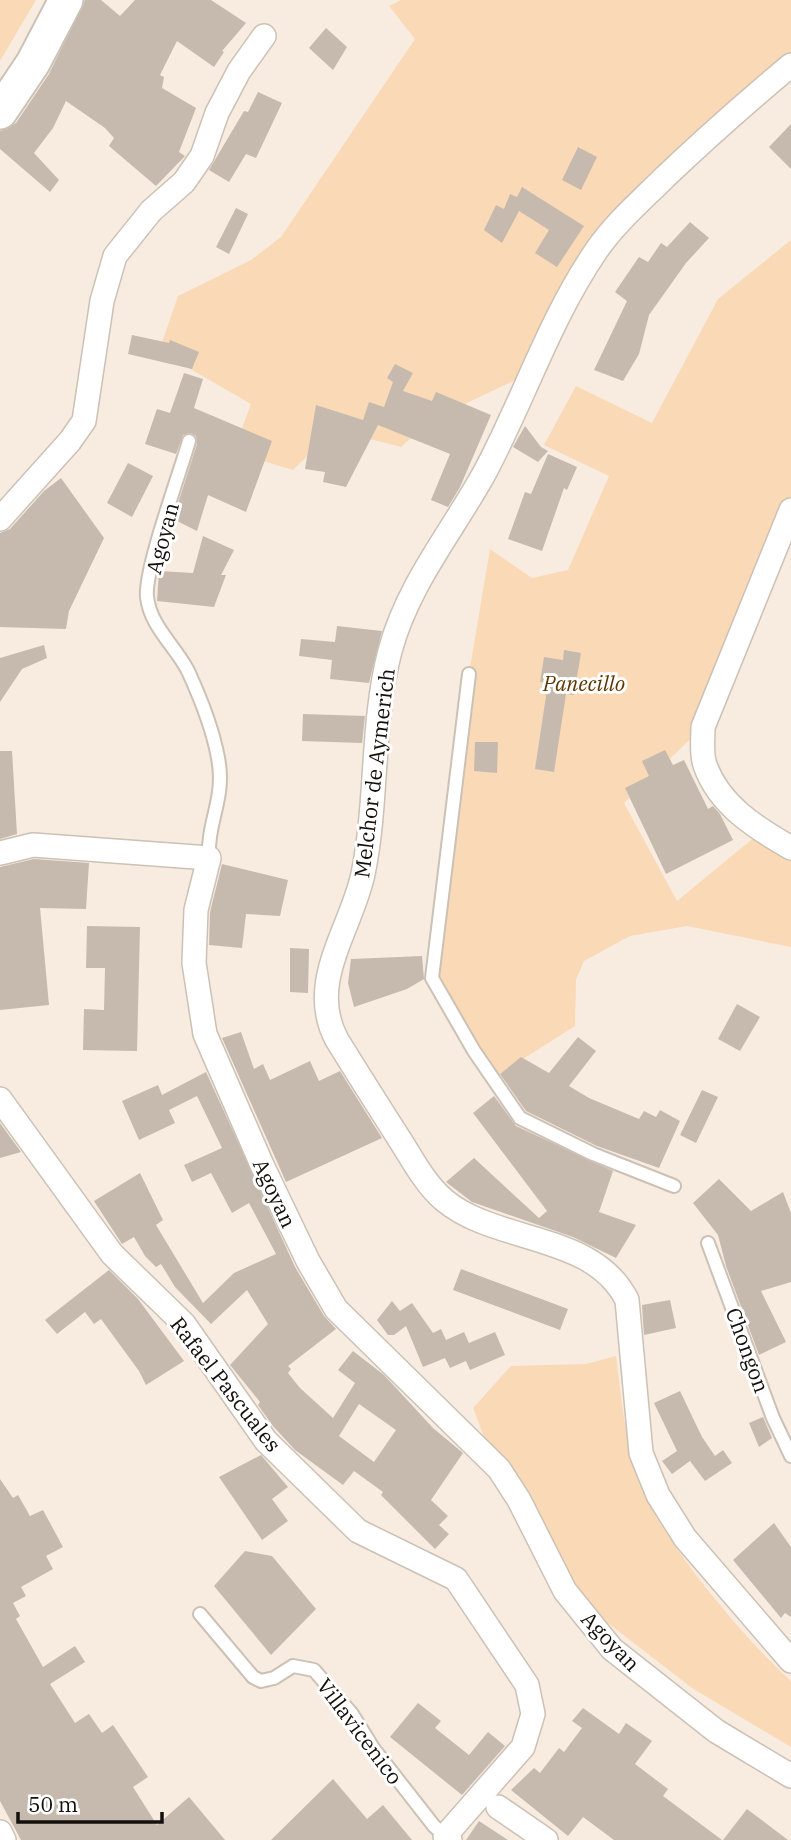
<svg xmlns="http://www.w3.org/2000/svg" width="791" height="1840" viewBox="0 0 791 1840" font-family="'IBM Plex Serif',serif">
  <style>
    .green { fill: #fad9b6 }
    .building { fill: #c6baaf; fill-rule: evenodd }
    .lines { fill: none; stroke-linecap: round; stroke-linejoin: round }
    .lane-casing { stroke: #ccc1b5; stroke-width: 16 }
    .street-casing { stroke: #ccc1b5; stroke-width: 26 }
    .secondary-casing { stroke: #ccc1b5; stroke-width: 37 }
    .lane { stroke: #fff; stroke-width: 12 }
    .street { stroke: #fff; stroke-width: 23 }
    .secondary { stroke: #fff; stroke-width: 33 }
    .labels { text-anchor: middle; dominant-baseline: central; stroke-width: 6; stroke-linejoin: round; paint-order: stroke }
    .street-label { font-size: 21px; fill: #130f0b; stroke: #fff }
    .park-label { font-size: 21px; font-style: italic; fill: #5c3700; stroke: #fff }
  </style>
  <rect width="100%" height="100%" fill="#f8ece0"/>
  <!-- green -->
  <g class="green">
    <path d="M0,0h36l-36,61z"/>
    <path d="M401,0h390v64l-168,154 -93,155 -99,47 -30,27 -67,-17 -41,40 -60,-18 18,-48 -92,-53 19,-55 73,-36 30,-23 134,-198 -26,-33z"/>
    <path d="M791,240v270l-88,217 -79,76 53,98 85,-70 29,17v99l-104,-21 -57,10 -46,25 -8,19 -1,46 -79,50 -58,-92 31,-310 21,-125 42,29 36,-8 41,-94 -65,-31 32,-59 76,37 66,-124z"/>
    <path d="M616,1356c5,40 9,82 21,121 18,56 109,164 154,204v66l-99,-59 -88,-68 -27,-30 -56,-111 -37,-42 -11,-29 38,-42 75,-2z"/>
  </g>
  <!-- building -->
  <g class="building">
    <path d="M85,0h16l19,16 15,-16h76l35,23 -24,28 2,1 -10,15 -37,-26 -17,34 4,2 -2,11 34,20 -17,44 6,4 -29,30 -47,-40 5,-8 -9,-10 -39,-27 -13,27 -19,25 25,27 -9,12 -50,-43v-18l16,-8 33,-49z"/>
    <path d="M326,28l21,19 -14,23 -24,-22z"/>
    <path d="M258,92l24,11 -26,55 -10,-4 -17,28 -20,-12 35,-59 4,1z"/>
    <path d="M791,124v45l-22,-22z"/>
    <path d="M578,147l19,10 -16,33 -19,-10z"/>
    <path d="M522,187l62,39 -27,41 -22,-14 14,-23 -30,-19 -17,32 -18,-13 12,-25 8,4 6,-15 7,3z"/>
    <path d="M236,208l12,6 -19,40 -13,-7z"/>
    <path d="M690,222l19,16 -23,25 -37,52 -10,39 -16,27 -29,-11 33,-69 -12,-9 24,-35 9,5 13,-19 6,4z"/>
    <path d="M132,335l37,8 1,-3 29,12 -7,17 -64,-15z"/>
    <path d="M395,364l18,9 -10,18 29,10 4,-9 55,23 -31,72 -12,20 -17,-7 19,-46 -72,-29 -32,62 -23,-5 2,-10 -20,-3 11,-64 47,15 6,-18 15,5 9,-25 -6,-4z"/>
    <path d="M184,373l19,6 -9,29 78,33 -26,71 -38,-17 -11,36 -24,-12 24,-75 -1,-8 -5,-3 -8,2 -7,19 -31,-10 12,-35 13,4z"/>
    <path d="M525,426l16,21 7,4 -10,11 -25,-15z"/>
    <path d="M548,454l29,13 -10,23 -3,-2 -22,63 -34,-12 17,-47 6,2z"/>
    <path d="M128,463l25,13 -21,41 -25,-14z"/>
    <path d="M61,478l43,60 -35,73 -3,18 -66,-2v-94l10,-4 34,-38z"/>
    <path d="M203,536l31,14 -13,25h5l-12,32 -57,-6 2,-30 34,2z"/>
    <path d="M337,626l45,5 -13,52 -39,-4 2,-19 -33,-4 2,-17 34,3z"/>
    <path d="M44,645l3,13 -25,11 -22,33v-44z"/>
    <path d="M564,650l17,3 -7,42 -8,-1 -12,78 -19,-3 13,-86 -8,-1 4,-25 19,3z"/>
    <path d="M303,714l62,2 -3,27 -60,-2z"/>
    <path d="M475,742h23l-1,31 -23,-2z"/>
    <path d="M665,750l8,15 11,-5 24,49 5,-3 7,8 13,26 -67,34 -41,-86 24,-12 -7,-15z"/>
    <path d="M0,751h12l5,83 -17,5z"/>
    <path d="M34,859l55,4 -3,46 -46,-1 9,97 -49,5v-143z"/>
    <path d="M222,864l66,16 -8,36 -34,-2 -4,34 -33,-3 1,-33z"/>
    <path d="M87,926l53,1 -3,124 -54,-1 1,-41 20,1 1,-42h-19z"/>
    <path d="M290,948l19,1 -1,44 -18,-1z"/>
    <path d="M422,956l2,23 -17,10 -53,18 -6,-24 3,-24z"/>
    <path d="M737,1004l23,13 -20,34 -22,-12z"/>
    <path d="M241,1032l13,37 9,-5 7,16 40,-19 9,20 21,-10 42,67 -96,44 -64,-144z"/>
    <path d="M578,1037l18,14 -27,35 20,12 50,21 5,-8 12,6 4,-7 20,11 -21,47 -62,-22 -71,-35 -26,-37 21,-17 28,16z"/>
    <path d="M206,1072l89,195 29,49 12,13 -48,37 3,3 -3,4 12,15 33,30 22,-35 -17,-13 15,-19 31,24 49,53 30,25 -32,47 17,16 -9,9 10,9 -14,15 -54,-54 2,-3 -29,-21 -11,14 -48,-35 -22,-24 -15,-21 2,-3 -30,-37 38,-41 -21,-34 -36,34 -36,-37 -14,-23 -5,3 -11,-11 -11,-19 -12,7 -28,-43 46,-28 23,47 -7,5 47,78 31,-30 42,-19 -27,-51 -17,10 -21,-40 -19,9 -8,-17 38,-17 -25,-52 -28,14 6,13 -36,17 -17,-39 36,-16 4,10zM359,1404l37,26 -22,32 -35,-26z"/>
    <path d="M702,1090l16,7 -22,46 -16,-8z"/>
    <path d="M494,1096l22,30 97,45 -14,41 37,13 -20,33 -43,-21 -101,-35 -26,-20 28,-24 65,60 8,-7 -74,-98z"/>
    <path d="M0,1123l21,29 -21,6z"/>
    <path d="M719,1179l32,32 32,-19 8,21v69l-30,9 25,51 -27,13 -33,-89 -8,-31 -25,-32z"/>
    <path d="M461,1269l107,40 -8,21 -107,-40z"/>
    <path d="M109,1270l29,29 46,62 -38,24 -7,-14 -38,-52 -7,5 -9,-12 -28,22 -12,-14z"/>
    <path d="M670,1300l6,28 -32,7 -2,-30z"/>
    <path d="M392,1301l8,10 12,-8 21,30 8,-4 5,11 18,-8 5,11 26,-11 10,23 -35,15 -4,-9 -16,7 -5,-10 -22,9 -17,-41 -12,9h-6l-11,-15z"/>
    <path d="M680,1391l22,46 13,19 8,-6 9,13 -27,18 -15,-20 -18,13 -10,-13 15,-10 -23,-48z"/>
    <path d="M763,1417l9,21 -13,9 -10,-24z"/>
    <path d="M261,1455l27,32 -16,12 16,22 -26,19 -43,-63z"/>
    <path d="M0,1479l13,19 5,-3 12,21 13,-6 20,37 -17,9 7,13 -32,18 5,9 -13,7 7,13 -4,3 27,48 32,-21 10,16 -35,22 25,39 14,-9 13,19 11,-8 35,52 -15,10 24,38 32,-28 36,43h-204l-21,-39z"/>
    <path d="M774,1523l17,24v70l-6,-4 -4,5 -48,-58z"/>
    <path d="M245,1551l27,5 44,53 -45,46 -57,-69z"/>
    <path d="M418,1703l23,18 -6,7 34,27 19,-23 17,14 -43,49 -72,-58z"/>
    <path d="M583,1708l36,26 7,-11 26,18 -17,23 33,25 -5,7 59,44h-108l-31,-23 -15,19 -57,-46 23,-22 6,5 19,-25 5,4 18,-24 -10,-7z"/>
    <path d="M333,1779l34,40 16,-14 29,35h-141z"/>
    <path d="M747,1809l41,31h-65z"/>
    <path d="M479,1821l29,19h-42z"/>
  </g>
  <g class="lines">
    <defs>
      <g id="lane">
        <path d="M189,441c-9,32 -45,129 -42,156 3,29 29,50 41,74 12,26 25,59 30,87 8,40 -11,63 -9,100"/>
        <path d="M469,674l-37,304 42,73 46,67 73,36 81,32"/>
        <path d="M708,1243l65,175 18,38"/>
        <path d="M200,1614l53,63 8,4 13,-3 19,-12 21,4 38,44 21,34 61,78 11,10"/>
      </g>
      <g id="street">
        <path d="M791,65c-43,36 -85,73 -126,112 -24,24 -50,46 -69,74 -47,69 -72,148 -111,221 -33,60 -77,112 -95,179 -19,72 -12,150 -27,223 -12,56 -57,109 -26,166 21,34 42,67 63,100 13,20 25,44 44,60 52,44 149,32 183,100l14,153 17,42 27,43 106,123"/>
        <path d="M791,510l-88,217c0,12 -2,27 2,38 14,40 51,63 86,83"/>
        <path d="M0,519l70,-78 14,-20 18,-120 13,-45 36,-45 33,-29 18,-26 15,-43 22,-42 25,-35"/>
        <path d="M0,853l33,-8 176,13 -13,52 -2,53 11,71 57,131 46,96 28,48 163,160 20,31 46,91 47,58 104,82 75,45"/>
        <path d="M0,1099l112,155 72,70 82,117 92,90 98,48 71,106 6,29 -10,33 -78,89 5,4"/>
        <path d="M498,1807l48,33"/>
        <path d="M0,1832l4,8"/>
      </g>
      <path id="secondary" d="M0,112l33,-49 33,-63"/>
    </defs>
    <!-- lane casing -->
    <use href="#lane" class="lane-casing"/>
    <!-- street casing -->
    <use href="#street" class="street-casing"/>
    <!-- secondary casing -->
    <use href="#secondary" class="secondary-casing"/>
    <!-- lane -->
    <use href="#lane" class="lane"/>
    <!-- street -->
    <use href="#street" class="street"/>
    <!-- secondary -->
    <use href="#secondary" class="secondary"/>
  </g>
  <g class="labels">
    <!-- street labels -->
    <g class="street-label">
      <text transform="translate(162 538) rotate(-75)">Agoyan</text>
      <text transform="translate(374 773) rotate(-83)">Melchor de Aymerich</text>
      <text transform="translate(275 1193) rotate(65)">Agoyan</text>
      <text transform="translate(748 1350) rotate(70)">Chongon</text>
      <text transform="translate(226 1384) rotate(52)">Rafael Pascuales</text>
      <text transform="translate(611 1641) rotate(46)">Agoyan</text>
      <text transform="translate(360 1731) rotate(53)">Villavicenico</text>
    </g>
    <!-- park labels -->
    <g class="park-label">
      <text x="584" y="683">Panecillo</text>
    </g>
  </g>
  <!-- scale -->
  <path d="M18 1812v10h144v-10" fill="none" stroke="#130f0b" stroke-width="3.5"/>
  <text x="28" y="1812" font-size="21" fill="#130f0b" stroke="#ffffff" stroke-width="5" paint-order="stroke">50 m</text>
</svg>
